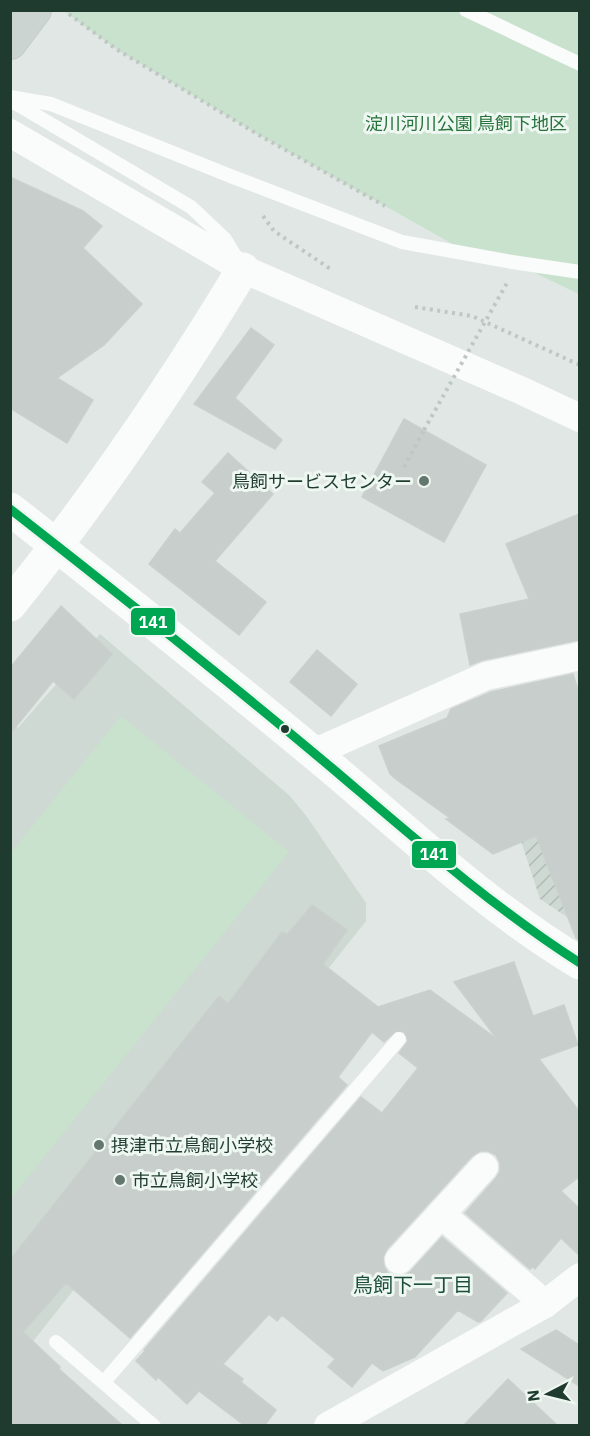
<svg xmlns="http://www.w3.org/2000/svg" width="590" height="1436" viewBox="0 0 590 1436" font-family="'IBM Plex Sans','Noto Sans JP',sans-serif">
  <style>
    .built { fill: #ced9d3 }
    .industrial { fill: url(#industrial-furrows) }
    .green { fill: #c9e2cd }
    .building { fill: #c8cecb; stroke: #cad0cd; stroke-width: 1.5 }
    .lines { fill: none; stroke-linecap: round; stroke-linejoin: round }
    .primary-casing { stroke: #bbc4c0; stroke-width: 34 }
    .path { stroke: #bfc7c4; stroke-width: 4; stroke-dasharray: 3 4.5; stroke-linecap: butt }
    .service { stroke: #fafbfb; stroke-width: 14 }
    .minor { stroke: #fafbfb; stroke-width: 28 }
    .tertiary { stroke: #fafbfb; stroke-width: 33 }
    .primary { stroke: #ccd4d1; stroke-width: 33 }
    .path-bridge { stroke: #bfc7c4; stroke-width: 4; stroke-dasharray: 3 4.5; stroke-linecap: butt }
    .bus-1-casing { stroke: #eef7f1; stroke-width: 14 }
    .bus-1 { stroke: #00a651; stroke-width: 9 }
    .poi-dot { fill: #63776e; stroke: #eef7f1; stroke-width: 2 }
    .bus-dot { fill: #1f3b2f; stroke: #eef7f1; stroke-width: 2 }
    .labels { text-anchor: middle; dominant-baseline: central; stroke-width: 6; stroke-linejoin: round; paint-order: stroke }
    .park-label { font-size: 18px; fill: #27733b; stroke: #eef7f1 }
    .poi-label { font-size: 18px; fill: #1f3b2f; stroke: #eef7f1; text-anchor: start }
    .neighbourhood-label { font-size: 20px; fill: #1a4d3a; stroke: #eef7f1 }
    .line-badge { stroke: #eef7f1; stroke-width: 2 }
    .badge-label { font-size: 16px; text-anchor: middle; font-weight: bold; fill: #fff }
  </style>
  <defs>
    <pattern id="industrial-furrows" width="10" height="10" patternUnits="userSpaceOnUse" patternTransform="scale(1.5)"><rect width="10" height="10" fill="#ced9d3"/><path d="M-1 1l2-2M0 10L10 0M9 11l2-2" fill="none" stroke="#b0bbb5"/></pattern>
  </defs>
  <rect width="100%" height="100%" fill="#e1e7e4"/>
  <!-- built -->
  <path class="built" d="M100,634l190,162 17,21 59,86v18l-355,448v-647l7,6z"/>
  <!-- industrial -->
  <path class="industrial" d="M579,762v163l-39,-26 -36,-110z"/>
  <!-- green -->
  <g class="green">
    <path d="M64,11h515v283l-67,-32 -40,-7 -213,-120 -143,-86z"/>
    <path d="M121,716l168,136 -278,346v-345z"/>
  </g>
  <!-- building -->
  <g class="building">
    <path d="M10,177l73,34 19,15 -19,22 59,56 -38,41 -47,33 36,22 -26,43 -57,-35z"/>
    <path d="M251,328l23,17 -39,53 47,42 -7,9 -81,-45z"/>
    <path d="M404,419l82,46 -42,77 -82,-45z"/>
    <path d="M228,453l45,41 -58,67 51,41 -27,33 -90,-71 26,-35 5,4 35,-40 -13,-11z"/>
    <path d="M579,514v126l-96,20 -13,5 -10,-51 69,-15 -23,-55z"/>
    <path d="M61,606l51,48 -38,45 -21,-18 -43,53v-66z"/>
    <path d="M317,650l40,34 -26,32 -41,-34z"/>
    <path d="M573,674l6,19v247l-3,-2 -40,-102 -43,18 -47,-35 4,-1 -53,-38 -7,-6 -11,-28 68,-28 4,-9 40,-17z"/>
    <path d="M312,905l35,25 -24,34 55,43 52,-17 67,49 -43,-57 60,-20 19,54 31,-11 14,40 -39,14 40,52v66l-18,14 18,17v47l-18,-17 -26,31 -2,-2 -3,2 -65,-56 31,-35 4,-7v-8l-4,-8 -8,-4h-8l-8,5 -43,47 -42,46 -4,8 1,9 4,7 8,3 9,-1 6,-4 31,-34 65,56 -26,28 -3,1 -20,-12 -43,47 -32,14 -11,-8 -20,24 -24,-20 7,-8 -53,-44 -5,6 -8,-7 -46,50 20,15 -2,3 35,28 -11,15h-21l-45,-34 -12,13 -29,-27 -2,3 -20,-19 9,-10 -1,-1 217,-253 21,16 36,-45 -19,-15 9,-12 -4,-9 -8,-1 -12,11 -12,-10 -34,45 9,8 -217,253 -64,-55 -43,49 37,35 -1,2 63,56h-112v-165l209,-264 9,8 54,-72 5,3z"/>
    <path d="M556,1330l23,15v41l-58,-37z"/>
    <path d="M508,1379l49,46h-93z"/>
  </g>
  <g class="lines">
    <defs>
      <path id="primary" d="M10,43l25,-33"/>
    </defs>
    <!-- primary casing -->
    <use href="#primary" class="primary-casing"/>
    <!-- path -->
    <g class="path">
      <path d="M69,14l47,35 143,86 126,71"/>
      <path d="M263,216l11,15 58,39"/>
      <path d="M415,307l57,9 108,49"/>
      <path d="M404,467l20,-37"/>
    </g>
    <!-- service -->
    <g class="service">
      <path d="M466,10l114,54"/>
      <path d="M10,97l41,7 182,73 169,65 110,20 68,10"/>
      <path d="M10,100l181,107 34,32 12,20"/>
      <path d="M56,1342l98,84"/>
      <path d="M104,1382l295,-343"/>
    </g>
    <!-- minor -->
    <g class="minor">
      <path d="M10,133l233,136 277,121 60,28"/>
      <path d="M313,753l173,-77 94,-20"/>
      <path d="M441,1214l104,90"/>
      <path d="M399,1260l85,-93"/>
      <path d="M328,1426l217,-122 35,-27"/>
    </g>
    <!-- tertiary -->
    <g class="tertiary">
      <path d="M10,509c109,85 217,172 323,260 79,67 157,140 247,194"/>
      <path d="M10,605c85,-106 163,-220 233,-336"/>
    </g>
    <!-- primary -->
    <use href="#primary" class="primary"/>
    <!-- path-bridge -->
    <path class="path-bridge" d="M424,430l83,-147"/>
    <defs>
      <path id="bus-1" d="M10,509c109,85 217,171 323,260 80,68 158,137 247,194"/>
    </defs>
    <!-- bus-1 casing -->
    <use href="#bus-1" class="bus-1-casing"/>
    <!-- bus-1 -->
    <use href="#bus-1" class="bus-1"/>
  </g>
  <!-- markers -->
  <g class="poi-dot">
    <circle cx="424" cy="481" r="6"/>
    <circle cx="99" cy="1145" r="6"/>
    <circle cx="120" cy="1180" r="6"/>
  </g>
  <circle class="bus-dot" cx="285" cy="729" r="5"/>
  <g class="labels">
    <!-- park labels -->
    <g class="park-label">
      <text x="466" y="123">淀川河川公園 鳥飼下地区</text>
    </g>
    <!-- poi labels -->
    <g class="poi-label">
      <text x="412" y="481" text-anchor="end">鳥飼サービスセンター</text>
      <text x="111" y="1145">摂津市立鳥飼小学校</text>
      <text x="132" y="1180">市立鳥飼小学校</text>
    </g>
    <!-- neighbourhood labels -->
    <g class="neighbourhood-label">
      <text x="413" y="1284">鳥飼下一丁目</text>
    </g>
  </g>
  <g class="line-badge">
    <rect x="130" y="607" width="46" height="29" rx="6" fill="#00a651"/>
    <rect x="411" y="840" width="46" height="29" rx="6" fill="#00a651"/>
  </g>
  <g class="badge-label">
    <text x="153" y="628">141</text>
    <text x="434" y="860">141</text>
  </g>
  <!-- border -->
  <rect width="590" height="1436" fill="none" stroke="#1f3b2f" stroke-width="24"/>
  <!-- north arrow -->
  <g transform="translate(548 1394) rotate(263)" stroke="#eef7f1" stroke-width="4.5" paint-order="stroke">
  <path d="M0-4.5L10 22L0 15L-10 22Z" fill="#1f3b2f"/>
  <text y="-9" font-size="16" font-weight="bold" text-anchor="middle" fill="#1f3b2f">N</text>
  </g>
</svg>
